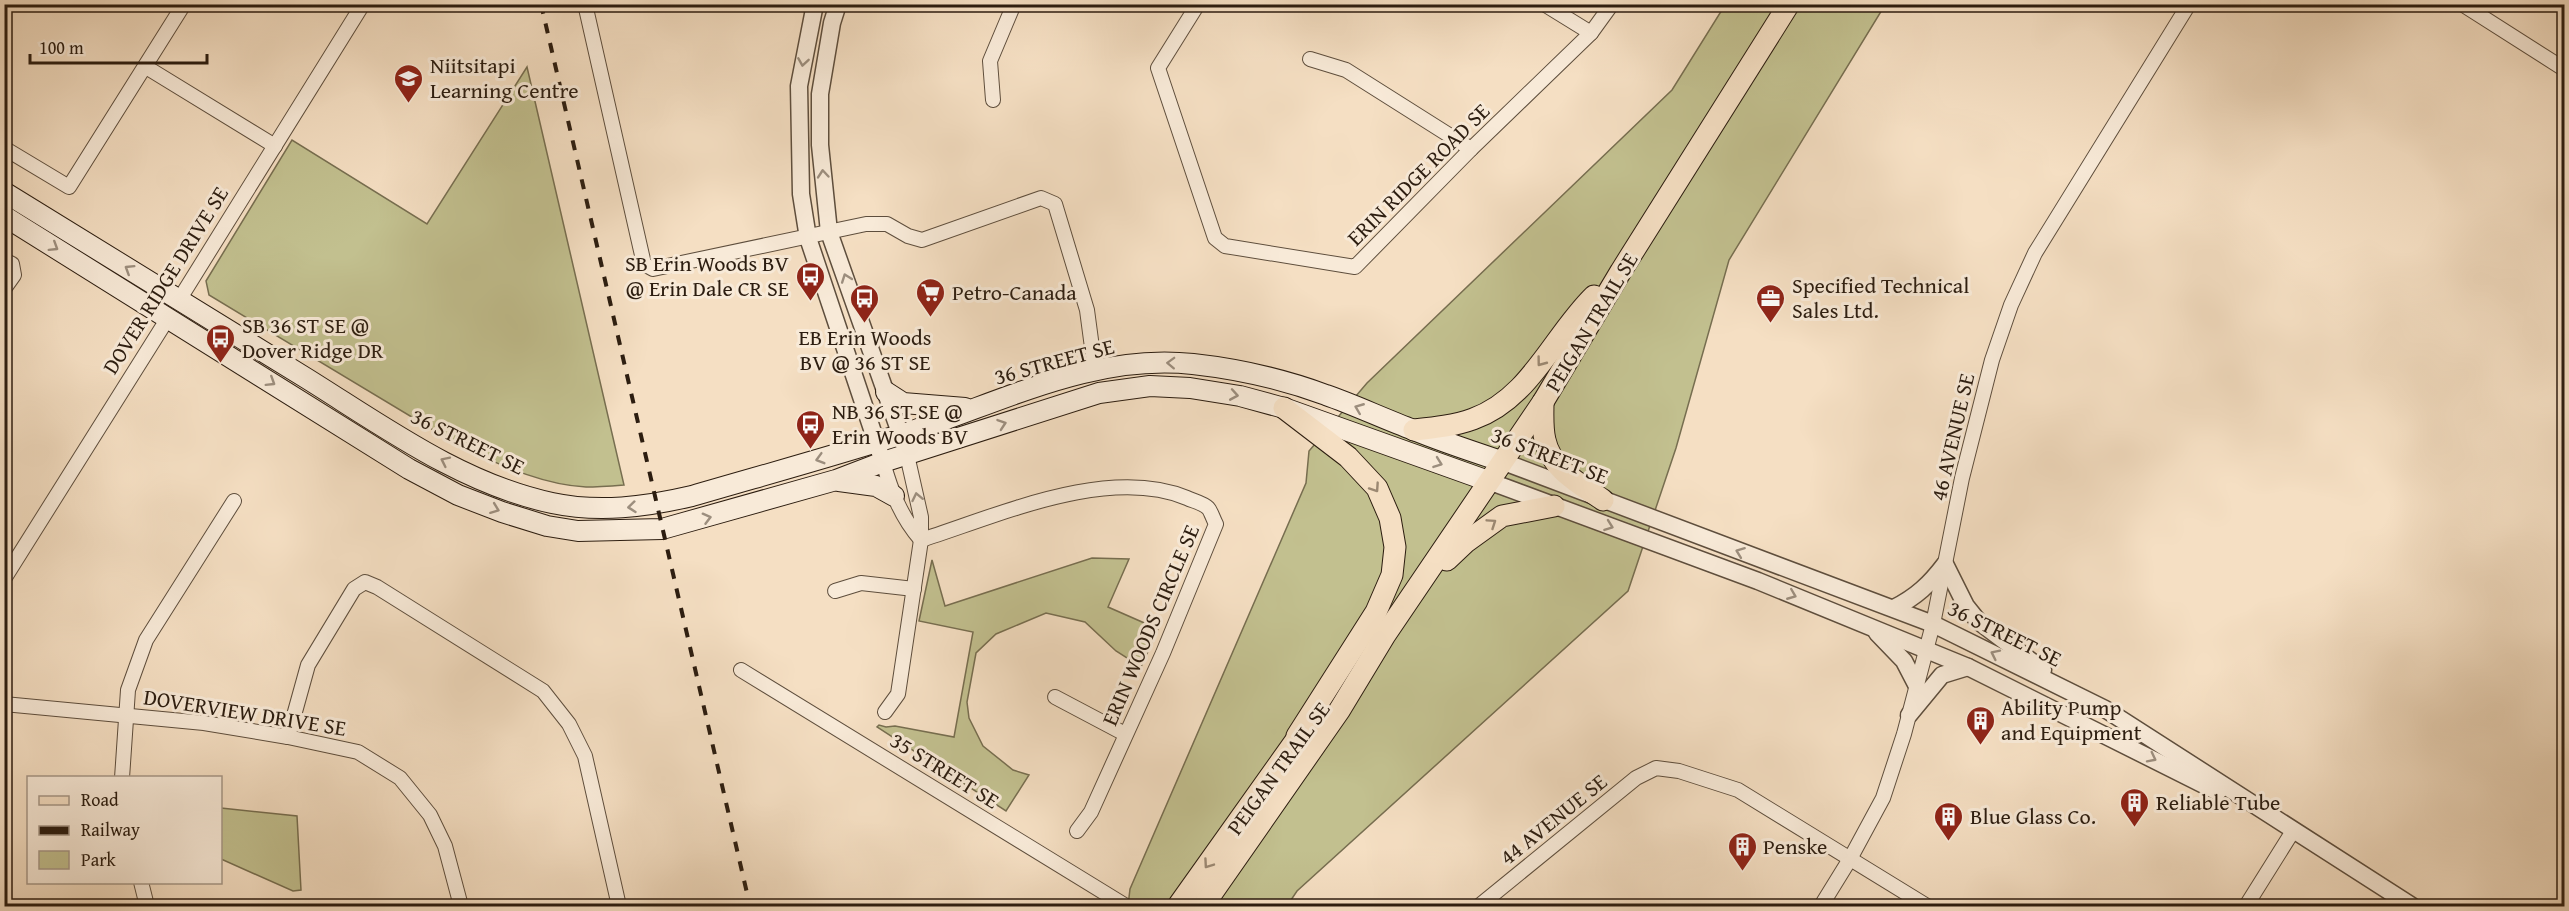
<svg xmlns="http://www.w3.org/2000/svg" width="2569" height="911" viewBox="0 0 2569 911" font-family="'Gentium Book Plus',serif">
  <style>
    .green { fill: #c2c08f; stroke: #776e50; stroke-width: 1.5 }
    .lines { fill: none; stroke-linecap: round; stroke-linejoin: round }
    .minor-casing { stroke: #5e4e3d; stroke-width: 16 }
    .tertiary-casing { stroke: #5e4e3d; stroke-width: 19 }
    .secondary-casing { stroke: #2c1d10; stroke-width: 22 }
    .primary-casing { stroke: #2c1d10; stroke-width: 23 }
    .minor { stroke: #f8ead8; stroke-width: 14 }
    .tertiary { stroke: #f8ead8; stroke-width: 16 }
    .secondary { stroke: #f8ead8; stroke-width: 20 }
    .primary { stroke: #f5dfc3; stroke-width: 21 }
    .rail { stroke: #2c1d10; stroke-width: 4; stroke-dasharray: 10 10; stroke-linecap: butt }
    .oneway { stroke: #9c8e7e }
    .oneway2 { stroke: #9b8872 }
    .labels { text-anchor: middle; dominant-baseline: central; stroke-width: 6; stroke-linejoin: round; paint-order: stroke }
    .poi-label { font-size: 22px; fill: #2c1d10; stroke: #f8ead8; text-anchor: start }
    .street-label { font-size: 22px; fill: #2c1d10; stroke: #f8ead8 }
  </style>
  <rect width="100%" height="100%" fill="#f5dfc3"/>
  <filter id="stains"><feTurbulence type="fractalNoise" baseFrequency=".00333" numOctaves="4"/><feColorMatrix values="0 0 0 0 .2 0 0 0 0 .09 0 0 0 0 .02 0 0 0 .5 -.17"/></filter>
  <radialGradient id="worn" r=".72"><stop offset=".6" stop-color="#630" stop-opacity="0"/><stop offset="1" stop-color="#630" stop-opacity=".3"/></radialGradient>
  <!-- green -->
  <g class="green">
    <path d="M1725,5h160l-156,255 -53,188 -48,143 -331,300 -10,15h-159l2,-17 176,-406 3,-32 58,-68 305,-293z"/>
    <path d="M527,67l97,418c-13,1 -26,2 -38,2 -42,-2 -83,-21 -121,-38l-256,-154 -3,-14 86,-141 135,84z"/>
    <path d="M1092,558l37,1 -21,48 50,22 -17,38 -25,-16 -31,-29 -39,-9 -50,21 -20,19 -9,49 2,16 14,28 30,24 16,5 -23,36 -129,-84 2,-2 7,2 9,-1 59,11 19,-105 -54,-11 13,-61 13,46z"/>
    <path d="M221,808l76,8 4,74 -8,1 -72,-32z"/>
  </g>
  <g class="lines">
    <defs>
      <g id="minor">
        <path d="M585,4l59,260 9,5 213,-45h21l21,12 14,4 119,-42 14,6 32,106 8,60"/>
        <path d="M1198,4l-40,64 57,170 10,8 130,21 116,-118 120,-116 21,-29"/>
        <path d="M1544,4l47,29"/>
        <path d="M2462,4l102,65"/>
        <path d="M1310,59l36,11 125,79"/>
        <path d="M146,67l129,79"/>
        <path d="M993,100l-3,-39 24,-57"/>
        <path d="M4,148l65,39 115,-183"/>
        <path d="M4,260l8,4 2,11 -10,14"/>
        <path d="M179,300l184,-296"/>
        <path d="M883,462c8,29 18,55 38,78"/>
        <path d="M921,540c76,-24 187,-75 266,-42 6,3 16,5 21,10 3,3 5,11 8,16l-53,129 -72,159 -14,19"/>
        <path d="M4,579l164,-261"/>
        <path d="M835,591l26,-8 53,6"/>
        <path d="M741,670l385,236"/>
        <path d="M1055,697l70,37"/>
        <path d="M4,704l200,19 84,14 70,15 42,26 30,37 15,31 16,60"/>
        <path d="M885,712l13,-18 23,-154v-23l-14,-62"/>
        <path d="M288,737l20,-72 46,-76 11,-7 12,5 166,104 26,33 16,32 34,150"/>
        <path d="M122,778l6,-88 18,-50 88,-139"/>
        <path d="M141,882l6,24"/>
        <path d="M1479,906l157,-128 20,-10 23,3 59,19 189,116"/>
        <path d="M1821,906l29,-47 33,-61 21,-64 29,-110 29,-146 30,-118 19,-55 24,-52 154,-249"/>
        <path d="M2246,906l47,-75"/>
      </g>
      <g id="tertiary">
        <path d="M815,4l-16,82 2,108 7,44 72,215"/>
        <path d="M838,4l-6,19 -12,71v51l9,87 76,215"/>
        <path d="M1504,462l429,162 172,85 307,197"/>
        <path d="M1491,482l267,99 210,86 250,125"/>
        <path d="M1894,608c22,-11 36,-24 51,-44l21,42 12,15 65,49"/>
        <path d="M1877,633l27,28 13,25"/>
        <path d="M1909,715l33,-40 26,-8"/>
      </g>
      <g id="secondary">
        <path d="M4,192c101,62 202,124 302,186 77,48 156,106 246,125 47,10 93,4 140,-7 72,-21 145,-41 217,-64 93,-30 184,-79 284,-68 45,5 90,15 133,31 29,10 58,24 88,35 29,12 60,22 90,32"/>
        <path d="M4,216l405,253 49,26 44,17 45,14 31,5 84,-2 174,-49 47,-18 216,-69 51,-7 40,2 50,8 44,12 207,74"/>
        <path d="M886,392l17,11 62,5"/>
        <path d="M839,481l37,5 18,10"/>
      </g>
      <g id="primary">
        <path d="M1543,402c0,12 -1,26 2,38 6,29 35,44 58,60"/>
        <path d="M1284,408l64,49 29,31 13,30 5,29 -3,28 -16,37 -79,124"/>
        <path d="M1414,430c19,-2 40,-4 59,-11 57,-20 80,-83 121,-123"/>
        <path d="M1447,560l19,-18 36,-26 52,-10"/>
        <path d="M1178,906l128,-180"/>
        <path d="M1203,906l136,-195 46,-76 158,-233 78,-131 168,-267"/>
      </g>
    </defs>
    <!-- minor casing -->
    <use href="#minor" class="minor-casing"/>
    <!-- tertiary casing -->
    <use href="#tertiary" class="tertiary-casing"/>
    <!-- secondary casing -->
    <use href="#secondary" class="secondary-casing"/>
    <!-- primary casing -->
    <use href="#primary" class="primary-casing"/>
    <!-- minor -->
    <use href="#minor" class="minor"/>
    <!-- tertiary -->
    <use href="#tertiary" class="tertiary"/>
    <!-- secondary -->
    <use href="#secondary" class="secondary"/>
    <!-- primary -->
    <use href="#primary" class="primary"/>
    <!-- rail -->
    <path class="rail" d="M541,4l209,902"/>
  </g>
  <!-- one-way arrows -->
  <defs><path id="oneway-chevron" d="M-2-3.5L2.5 0L-2 3.5" fill="none" stroke-width="1.6" stroke-linecap="round" stroke-linejoin="round" transform="scale(1.5)"/></defs>
  <g class="oneway">
    <use href="#oneway-chevron" transform="translate(803 62) rotate(99)"/>
    <use href="#oneway-chevron" transform="translate(823 174) rotate(-95)"/>
    <use href="#oneway-chevron" transform="translate(54 247) rotate(32)"/>
    <use href="#oneway-chevron" transform="translate(129 269) rotate(-148)"/>
    <use href="#oneway-chevron" transform="translate(846 278) rotate(-110)"/>
    <use href="#oneway-chevron" transform="translate(1171 363) rotate(-178)"/>
    <use href="#oneway-chevron" transform="translate(271 382) rotate(32)"/>
    <use href="#oneway-chevron" transform="translate(1234 395) rotate(10)"/>
    <use href="#oneway-chevron" transform="translate(1359 408) rotate(-158)"/>
    <use href="#oneway-chevron" transform="translate(1002 424) rotate(-19)"/>
    <use href="#oneway-chevron" transform="translate(820 459) rotate(164)"/>
    <use href="#oneway-chevron" transform="translate(445 461) rotate(-154)"/>
    <use href="#oneway-chevron" transform="translate(1438 463) rotate(20)"/>
    <use href="#oneway-chevron" transform="translate(917 497) rotate(-102)"/>
    <use href="#oneway-chevron" transform="translate(632 507) rotate(174)"/>
    <use href="#oneway-chevron" transform="translate(495 509) rotate(21)"/>
    <use href="#oneway-chevron" transform="translate(707 518) rotate(-15)"/>
    <use href="#oneway-chevron" transform="translate(1609 526) rotate(20)"/>
    <use href="#oneway-chevron" transform="translate(1740 552) rotate(-159)"/>
    <use href="#oneway-chevron" transform="translate(1792 595) rotate(22)"/>
    <use href="#oneway-chevron" transform="translate(1995 654) rotate(-154)"/>
    <use href="#oneway-chevron" transform="translate(2152 758) rotate(27)"/>
  </g>
  <g class="oneway2">
    <use href="#oneway-chevron" transform="translate(1541 362) rotate(127)"/>
    <use href="#oneway-chevron" transform="translate(1375 488) rotate(56)"/>
    <use href="#oneway-chevron" transform="translate(1492 523) rotate(-34)"/>
    <use href="#oneway-chevron" transform="translate(1208 864) rotate(125)"/>
  </g>
  <!-- icons -->
  <defs>
    <symbol id="school-pin" viewBox="-11 -11 22 30"><path d="M0 17L-7.5 6A9.5 9.5 0 1 1 7.5 6Z" fill="#8f2418" stroke="#f8ead8"/><path d="M0-5L7-2L0 1L-7-2ZM-4 1L0 2.5L4 1V4Q0 6-4 4Z" fill="#fff"/></symbol>
    <symbol id="bus-pin" viewBox="-11 -11 22 30"><path d="M0 17L-7.5 6A9.5 9.5 0 1 1 7.5 6Z" fill="#8f2418" stroke="#f8ead8"/><path d="M-5-6H5V4H4V6H2V4H-2V6H-4V4H-5ZM-3.5-4V0h7V-4ZM-3.5 1.2v1.5H-2V1.2ZM2 1.2v1.5H3.5V1.2Z" fill="#fff"/></symbol>
    <symbol id="supermarket-pin" viewBox="-11 -11 22 30"><path d="M0 17L-7.5 6A9.5 9.5 0 1 1 7.5 6Z" fill="#8f2418" stroke="#f8ead8"/><path d="M-6-5.5h2.5l.6 2H6L4.5 2H-2.5L-4.4-4H-6ZM-1.5 3.2a1.3 1.3 0 1 0 .1 0ZM3 3.2a1.3 1.3 0 1 0 .1 0Z" fill="#fff"/></symbol>
    <symbol id="office-pin" viewBox="-11 -11 22 30"><path d="M0 17L-7.5 6A9.5 9.5 0 1 1 7.5 6Z" fill="#8f2418" stroke="#f8ead8"/><path d="M-6-3h4V-5.5h4V-3h4V5H-6ZM-1-4.5V-3h2v-1.5ZM-6 0V1H6V0Z" fill="#fff"/></symbol>
    <symbol id="building-pin" viewBox="-11 -11 22 30"><path d="M0 17L-7.5 6A9.5 9.5 0 1 1 7.5 6Z" fill="#8f2418" stroke="#f8ead8"/><path d="M-4-6H4V6H1V3H-1V6H-4ZM-2.5-4.3h1.7v1.8h-1.7ZM.8-4.3h1.7v1.8H.8ZM-2.5-1h1.7V.8h-1.7ZM.8-1h1.7V.8H.8Z" fill="#fff"/></symbol>
  </defs>
  <g fill-rule="evenodd">
    <use href="#school-pin" x="392" y="62" width="33" height="45"/>
    <use href="#bus-pin" x="794" y="260" width="33" height="45"/>
    <use href="#supermarket-pin" x="914" y="276" width="33" height="45"/>
    <use href="#bus-pin" x="848" y="282" width="33" height="45"/>
    <use href="#office-pin" x="1754" y="282" width="33" height="45"/>
    <use href="#bus-pin" x="204" y="322" width="33" height="45"/>
    <use href="#bus-pin" x="794" y="408" width="33" height="45"/>
    <use href="#building-pin" x="1964" y="704" width="33" height="45"/>
    <use href="#building-pin" x="2118" y="786" width="33" height="45"/>
    <use href="#building-pin" x="1932" y="800" width="33" height="45"/>
    <use href="#building-pin" x="1726" y="830" width="33" height="45"/>
  </g>
  <g class="labels">
    <!-- poi labels -->
    <g class="poi-label">
      <text x="430" y="65">Niitsitapi<tspan x="430" dy="25">Learning Centre</tspan></text>
      <text x="789" y="263" text-anchor="end">SB Erin Woods BV<tspan x="789" dy="25">@ Erin Dale CR SE</tspan></text>
      <text x="1792" y="285">Specified Technical<tspan x="1792" dy="25">Sales Ltd.</tspan></text>
      <text x="952" y="292">Petro-Canada</text>
      <text x="242" y="325">SB 36 ST SE @<tspan x="242" dy="25">Dover Ridge DR</tspan></text>
      <text x="865" y="337" text-anchor="middle">EB Erin Woods<tspan x="865" dy="25">BV @ 36 ST SE</tspan></text>
      <text x="832" y="411">NB 36 ST SE @<tspan x="832" dy="25">Erin Woods BV</tspan></text>
      <text x="2001" y="707">Ability Pump<tspan x="2001" dy="25">and Equipment</tspan></text>
      <text x="2156" y="802">Reliable Tube</text>
      <text x="1970" y="816">Blue Glass Co.</text>
      <text x="1763" y="846">Penske</text>
    </g>
    <!-- street labels -->
    <g class="street-label">
      <text transform="translate(1418 174) rotate(-45)">ERIN RIDGE ROAD SE</text>
      <text transform="translate(165 280) rotate(-58)">DOVER RIDGE DRIVE SE</text>
      <text transform="translate(1591 322) rotate(-59)">PEIGAN TRAIL SE</text>
      <text transform="translate(1054 361) rotate(-15)">36 STREET SE</text>
      <text transform="translate(1952 437) rotate(-77)">46 AVENUE SE</text>
      <text transform="translate(468 441) rotate(26)">36 STREET SE</text>
      <text transform="translate(1550 455) rotate(21)">36 STREET SE</text>
      <text transform="translate(1150 625) rotate(-67)">ERIN WOODS CIRCLE SE</text>
      <text transform="translate(2005 633) rotate(26)">36 STREET SE</text>
      <text transform="translate(245 712) rotate(9)">DOVERVIEW DRIVE SE</text>
      <text transform="translate(1278 768) rotate(-54)">PEIGAN TRAIL SE</text>
      <text transform="translate(945 770) rotate(32)">35 STREET SE</text>
      <text transform="translate(1553 819) rotate(-39)">44 AVENUE SE</text>
    </g>
  </g>
  <!-- margin -->
  <rect width="2569" height="911" fill="none" stroke="#f5dfc3" stroke-width="24"/>
  <rect x="6" y="6" width="2557" height="899" fill="none" stroke="#2c1d10" stroke-width="3"/>
  <rect x="12" y="12" width="2545" height="887" fill="none" stroke="#2c1d10" stroke-width="1.5"/>
  <!-- legend -->
  <rect x="27" y="776" width="195" height="108" fill="#f8ead8" stroke="#a69888" stroke-width="1.5"/>
  <rect x="39" y="796" width="30" height="9" fill="#f5dfc3" stroke="#a69888" stroke-width="1.5"/>
  <text x="81" y="806" font-size="18" fill="#2c1d10">Road</text>
  <rect x="39" y="826" width="30" height="9" fill="#2c1d10" stroke="#a69888" stroke-width="1.5"/>
  <text x="81" y="836" font-size="18" fill="#2c1d10">Railway</text>
  <rect x="39" y="851" width="30" height="18" fill="#c2c08f" stroke="#a69888" stroke-width="1.5"/>
  <text x="81" y="866" font-size="18" fill="#2c1d10">Park</text>
  <!-- scale -->
  <path d="M30 54v9h177v-9" fill="none" stroke="#2c1d10" stroke-width="3"/>
  <text x="39" y="54" font-size="18" fill="#2c1d10" stroke="#f8ead8" stroke-width="4.5" paint-order="stroke">100 m</text>
  <rect width="100%" height="100%" filter="url(#stains)"/>
  <rect width="100%" height="100%" fill="url(#worn)"/>
</svg>
